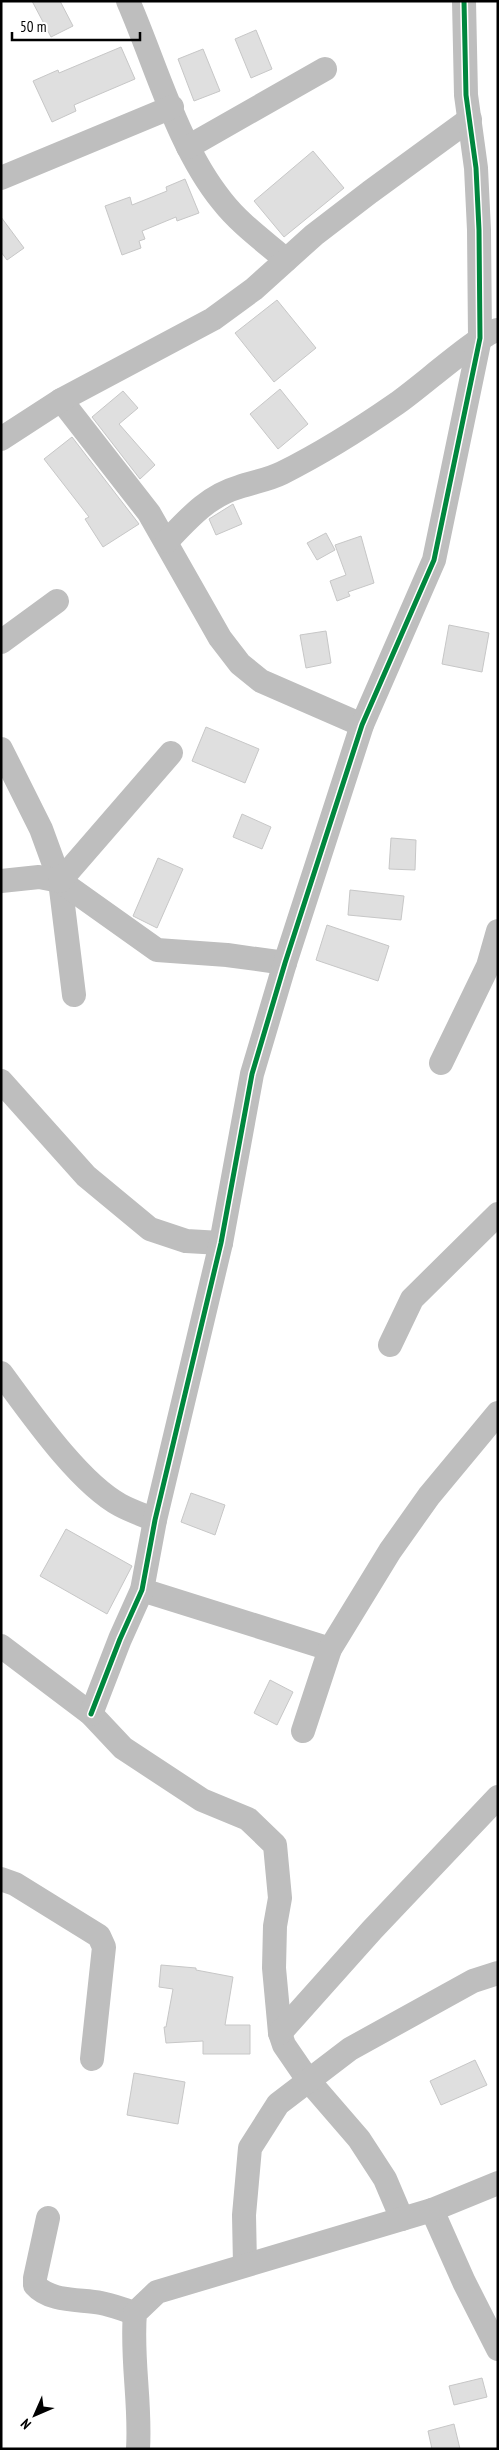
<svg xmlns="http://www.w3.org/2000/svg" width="499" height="2450" viewBox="0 0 499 2450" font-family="'PT Sans Narrow',sans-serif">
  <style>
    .building { fill: #dfdfdf; stroke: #c7c7c7 }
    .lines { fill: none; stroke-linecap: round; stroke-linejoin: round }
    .minor { stroke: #bebebe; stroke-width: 24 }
    .cycleway-casing { stroke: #fff; stroke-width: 8 }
    .cycleway { stroke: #00873e; stroke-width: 5 }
  </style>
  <rect width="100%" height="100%" fill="#fff"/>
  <!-- building -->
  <g class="building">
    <path d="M32,1h28l13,25 -22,11z"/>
    <path d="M256,30l16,39 -21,9 -16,-39z"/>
    <path d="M121,47l14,32 -61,26 2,6 -24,11 -19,-41 25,-11 1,3z"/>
    <path d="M203,49l17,42 -26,10 -16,-42z"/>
    <path d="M313,151l31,37 -60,49 -30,-36z"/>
    <path d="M185,179l14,34 -22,8 -1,-4 -34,14 3,8 -6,2 2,7 -19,7 -17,-49 25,-9 2,8 35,-14 -1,-4z"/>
    <path d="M1,217l23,31 -17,12 -6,-8z"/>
    <path d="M277,300l39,48 -42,34 -39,-49z"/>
    <path d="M280,389l28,35 -30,25 -28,-35z"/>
    <path d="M123,391l15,17 -19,16 36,41 -15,14 -48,-62z"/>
    <path d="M72,437l67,87 -36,23 -18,-28 4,-2 -45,-58z"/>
    <path d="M233,504l9,20 -26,11 -7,-16z"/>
    <path d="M326,533l9,17 -18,10 -10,-17z"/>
    <path d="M361,536l13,47 -26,9 2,4 -13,5 -7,-20 16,-6 -11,-30z"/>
    <path d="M449,625l40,8 -7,39 -40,-8z"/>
    <path d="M326,631l5,32 -25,5 -6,-33z"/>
    <path d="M206,727l53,22 -14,34 -53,-22z"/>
    <path d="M242,814l29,13 -9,22 -29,-12z"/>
    <path d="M391,838l25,2 -1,30 -26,-1z"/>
    <path d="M158,858l25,11 -26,59 -24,-12z"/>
    <path d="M350,890l54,6 -3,24 -53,-5z"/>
    <path d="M327,925l62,21 -11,35 -62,-21z"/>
    <path d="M191,1493l34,12 -10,30 -34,-13z"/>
    <path d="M66,1529l66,37 -25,48 -67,-38z"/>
    <path d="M270,1680l23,12 -16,33 -23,-12z"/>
    <path d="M161,1965l35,3v2l37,7 -8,48h25v29h-47v-13l-37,2 -2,-16h2l7,-38 -14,-2z"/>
    <path d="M475,2060l12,25 -46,20 -11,-24z"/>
    <path d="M134,2073l51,9 -7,42 -51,-9z"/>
    <path d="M482,2378l5,19 -33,8 -5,-19z"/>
    <path d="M454,2424l6,25h-28l-4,-18z"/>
  </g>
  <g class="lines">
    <!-- minor -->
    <g class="minor">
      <path d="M128,1c28,64 50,146 94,200 18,23 42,40 64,59"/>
      <path d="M188,147l137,-78"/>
      <path d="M1,178l171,-71"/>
      <path d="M61,400l88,113 71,125 20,26 21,17 101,44"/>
      <path d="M1,439l60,-39 152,-81 41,-30 60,-54 56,-43 100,-73"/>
      <path d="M167,541c22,-23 41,-45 72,-54 14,-5 29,-7 43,-14 40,-20 78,-44 114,-69 20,-13 86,-72 102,-74"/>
      <path d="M1,642l56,-41"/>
      <path d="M1,749l40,80 19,52 14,114"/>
      <path d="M1,881l38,-4 21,4 97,69 70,5 58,8"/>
      <path d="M60,881l111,-128"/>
      <path d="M441,1063l47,-97 10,-35"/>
      <path d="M1,1081l85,95 64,53 36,12 35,2"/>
      <path d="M390,1345l22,-46 86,-85"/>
      <path d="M1,1373c29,39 77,109 119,132 11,6 23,10 35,15"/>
      <path d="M142,1590l188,59"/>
      <path d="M1,1646l90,68 32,34 79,52 46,19 27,26 5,53 -5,28 -1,42 6,65 4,12 24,35 51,59 26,40 17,40"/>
      <path d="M91,1714l29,-75 22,-49 13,-70 66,-277 31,-169 33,-111 77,-238 72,-165 46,-222 -1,-108 -3,-62 -10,-73 -2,-94"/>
      <path d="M303,1731l27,-82 60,-98 39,-55 69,-83"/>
      <path d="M1,1879l14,5 84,52 5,11 -12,112"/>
      <path d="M280,2033l92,-103 126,-133"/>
      <path d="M432,2210l32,72 34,67"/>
      <path d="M48,2218l-13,60v7c15,17 44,14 66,18 11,2 23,7 34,10"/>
      <path d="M245,2265l-1,-50 6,-67 28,-44 72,-55 123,-68 25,-8"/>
      <path d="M138,2449c3,-46 -7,-91 -3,-136l22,-21 275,-82 66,-27"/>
    </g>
    <defs>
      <path id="cycleway" d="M91,1714l29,-75 22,-49 13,-70 66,-277 31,-169 33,-111 77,-238 72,-165 46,-222 -1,-108 -3,-62 -10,-73 -2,-94"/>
    </defs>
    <!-- cycleway casing -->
    <use href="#cycleway" class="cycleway-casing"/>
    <!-- cycleway -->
    <use href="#cycleway" class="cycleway"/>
  </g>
  <!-- border -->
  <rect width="499" height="2450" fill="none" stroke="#000000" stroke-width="5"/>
  <!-- north arrow -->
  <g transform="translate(35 2415) rotate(225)" stroke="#ffffff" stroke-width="4" paint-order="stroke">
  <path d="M0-4L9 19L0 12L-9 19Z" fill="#000000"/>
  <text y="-8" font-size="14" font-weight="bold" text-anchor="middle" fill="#000000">N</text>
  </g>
  <!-- scale -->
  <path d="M12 32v8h128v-8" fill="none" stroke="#000000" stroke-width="2.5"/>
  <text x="20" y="32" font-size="15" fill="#000000" stroke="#ffffff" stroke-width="4" paint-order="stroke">50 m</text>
</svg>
